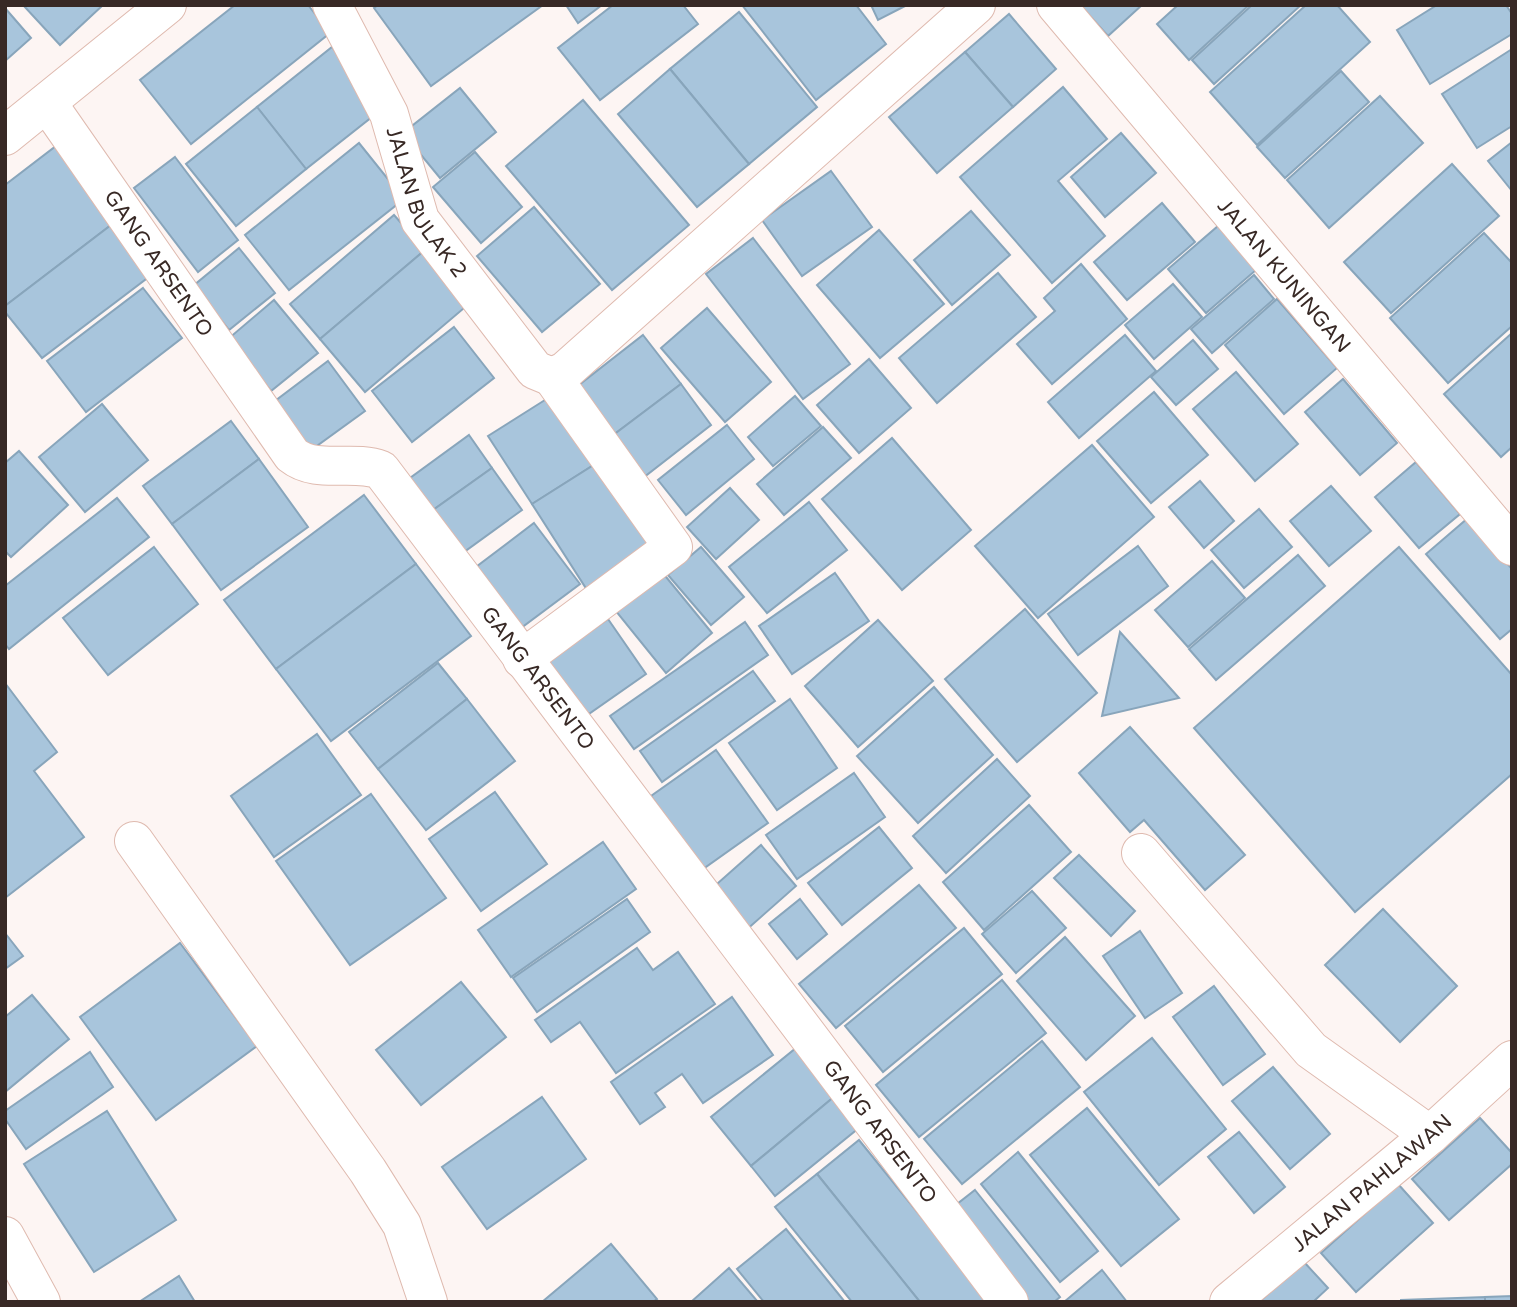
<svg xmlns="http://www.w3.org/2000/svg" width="1517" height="1307" viewBox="0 0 1517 1307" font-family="'Varela Round',sans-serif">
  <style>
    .building { fill: #a8c5dc; stroke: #88a5bb; stroke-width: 2 }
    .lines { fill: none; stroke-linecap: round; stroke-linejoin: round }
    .street-casing { stroke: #dfbaaf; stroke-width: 40 }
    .secondary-casing { stroke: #dfbaaf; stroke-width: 40 }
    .street { stroke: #fff; stroke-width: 38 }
    .secondary { stroke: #fff; stroke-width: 38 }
    .labels { text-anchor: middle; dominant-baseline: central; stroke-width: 5; stroke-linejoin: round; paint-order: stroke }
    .street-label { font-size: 21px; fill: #382925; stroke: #fff }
  </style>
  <rect width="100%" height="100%" fill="#fdf5f3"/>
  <!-- building -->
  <g class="building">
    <path d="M23,5h80l-43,40z"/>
    <path d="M235,5h73l22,28 -139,111 -51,-64z"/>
    <path d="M378,5h165l-112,81 -57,-78z"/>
    <path d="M566,5h36l-24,18z"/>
    <path d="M613,5h70l15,19 -98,76 -42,-52z"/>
    <path d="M742,5h114l30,39 -70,56z"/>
    <path d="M871,5h36l-29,15z"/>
    <path d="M1080,5h62l-34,31z"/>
    <path d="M1178,5h71l-60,55 -32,-36z"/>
    <path d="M1252,5h49l-87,79 -22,-24z"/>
    <path d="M1306,5h31l33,37 -113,103 -47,-53z"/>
    <path d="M1437,5h69l6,9v20l-82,50 -33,-54z"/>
    <path d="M5,8l26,30 -26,23z"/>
    <path d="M739,12l78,95 -68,57 -79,-95z"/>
    <path d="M1009,14l47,55 -43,38 -48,-55z"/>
    <path d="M332,47l50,62 -76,60 -49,-62z"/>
    <path d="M1512,49v77l-35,22 -35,-54z"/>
    <path d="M965,52l48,55 -76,66 -48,-56z"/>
    <path d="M670,69l79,95 -52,43 -79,-93z"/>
    <path d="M1341,71l28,31 -84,76 -28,-31z"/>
    <path d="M1063,87l44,52 -49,42 47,55 -53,47 -92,-106z"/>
    <path d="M460,88l36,44 -56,46 -37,-45z"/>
    <path d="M1380,96l43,47 -94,85 -42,-48z"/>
    <path d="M583,100l106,125 -77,65 -106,-124z"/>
    <path d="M257,107l49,62 -70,57 -50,-62z"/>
    <path d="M1121,133l35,40 -51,44 -34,-40z"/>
    <path d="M1512,142v49l-24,-30z"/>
    <path d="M359,143l45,56 -115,91 -44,-55z"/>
    <path d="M56,146l59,76 -110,84v-121z"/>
    <path d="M475,152l47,55 -41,36 -48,-56z"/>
    <path d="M175,157l63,83 -40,32 -64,-84z"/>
    <path d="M1452,164l47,52 -108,97 -47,-51z"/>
    <path d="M831,171l41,56 -70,49 -40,-56z"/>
    <path d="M1162,203l33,39 -68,58 -33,-38z"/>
    <path d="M534,207l66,77 -58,48 -65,-76z"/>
    <path d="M971,211l39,44 -58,50 -38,-45z"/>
    <path d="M394,215l31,35 -105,89 -30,-35z"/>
    <path d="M115,222l39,51 -112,85 -37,-46v-6z"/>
    <path d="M1218,226l38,44 -50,43 -38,-44z"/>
    <path d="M879,230l65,74 -64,54 -63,-73z"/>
    <path d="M1484,233l28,30v63l-64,57 -58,-65z"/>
    <path d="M753,238l97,126 -47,35 -97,-125z"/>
    <path d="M239,248l36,45 -46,37 -36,-44z"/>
    <path d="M425,250l45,53 -105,89 -45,-53z"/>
    <path d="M1081,264l46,55 -75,65 -35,-40 38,-33 -11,-13z"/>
    <path d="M998,273l38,44 -99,86 -38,-45z"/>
    <path d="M1254,275l20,24 -62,54 -21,-24z"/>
    <path d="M1173,284l29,33 -48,42 -29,-34z"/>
    <path d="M143,288l39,50 -96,74 -39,-51z"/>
    <path d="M1277,299l60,69 -53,46 -59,-69z"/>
    <path d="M274,300l44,53 -47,38 -43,-52z"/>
    <path d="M707,308l64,74 -46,40 -64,-74z"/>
    <path d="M454,327l40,51 -82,64 -40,-51z"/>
    <path d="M1512,333v114l-11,10 -57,-63z"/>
    <path d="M643,335l38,49 -73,55 -38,-47z"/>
    <path d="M1125,335l31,36 -77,67 -31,-36z"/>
    <path d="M1193,340l25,29 -42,36 -25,-28z"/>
    <path d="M869,359l42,49 -52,45 -42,-48z"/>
    <path d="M328,361l37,50 -58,42 -36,-49z"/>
    <path d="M1236,372l62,72 -43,37 -62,-72z"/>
    <path d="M1343,379l54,64 -37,32 -55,-63z"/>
    <path d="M681,384l30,41 -72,56 -31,-42z"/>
    <path d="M1154,392l54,63 -57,48 -54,-62z"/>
    <path d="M556,393l44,68 -68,43 -44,-68z"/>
    <path d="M795,396l26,30 -48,40 -25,-29z"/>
    <path d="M102,404l46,56 -63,52 -46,-55z"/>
    <path d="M231,421l28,38 -87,65 -29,-38z"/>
    <path d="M727,425l27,34 -68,56 -28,-35z"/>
    <path d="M823,427l28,31 -67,57 -27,-31z"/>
    <path d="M469,435l23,33 -59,42 -23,-32z"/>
    <path d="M892,438l79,92 -69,60 -80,-91z"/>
    <path d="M1092,445l62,72 -116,101 -63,-72z"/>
    <path d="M19,451l49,54 -57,52 -6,-6v-88z"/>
    <path d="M259,459l49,68 -87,63 -49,-66z"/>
    <path d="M600,461l55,89 -66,43 -57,-89z"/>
    <path d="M1416,462l44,52 -41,34 -44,-51z"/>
    <path d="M492,468l30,42 -58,42 -31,-42z"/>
    <path d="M1200,481l34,40 -30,27 -35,-41z"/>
    <path d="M1331,486l40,45 -42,35 -39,-45z"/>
    <path d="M730,488l29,32 -43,39 -29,-32z"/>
    <path d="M364,495l52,69 -140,105 -52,-69z"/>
    <path d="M117,498l32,39 -140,112 -4,-5v-58z"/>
    <path d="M809,502l38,48 -80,63 -38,-46z"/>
    <path d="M1259,509l33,38 -48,41 -33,-38z"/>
    <path d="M1468,518l44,51v60l-12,10 -74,-85z"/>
    <path d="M534,523l46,61 -63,47 -45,-61z"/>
    <path d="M1138,546l30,40 -90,69 -30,-41z"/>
    <path d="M154,547l44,57 -90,71 -45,-57z"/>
    <path d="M701,547l43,50 -33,28 -43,-50z"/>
    <path d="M1399,547l113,128v99l-157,138 -161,-184z"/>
    <path d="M1298,555l27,31 -109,94 -27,-31z"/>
    <path d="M1212,561l33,37 -57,49 -33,-37z"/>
    <path d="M416,564l55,72 -140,105 -55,-72z"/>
    <path d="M662,572l50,61 -46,40 -51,-63z"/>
    <path d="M835,573l34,48 -77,53 -33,-48z"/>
    <path d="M1025,609l72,84 -80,69 -72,-83z"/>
    <path d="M608,619l38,55 -63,44 -39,-54z"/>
    <path d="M878,620l55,61 -75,66 -53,-61z"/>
    <path d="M745,622l23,33 -134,94 -24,-33z"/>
    <path d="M1120,632l59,66 -77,18z"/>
    <path d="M438,663l29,36 -89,70 -29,-37z"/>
    <path d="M753,671l22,30 -113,81 -22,-31z"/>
    <path d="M5,683l52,69 -23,19 50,66 -79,61z"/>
    <path d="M934,687l59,68 -75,68 -61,-67z"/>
    <path d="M467,699l48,62 -89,69 -48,-61z"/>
    <path d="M790,699l47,69 -60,42 -48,-67z"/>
    <path d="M1130,727l115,128 -40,35 -61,-70 -14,12 -51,-59z"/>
    <path d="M317,734l44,61 -87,62 -43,-61z"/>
    <path d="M716,750l52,73 -65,46 -52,-73z"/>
    <path d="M997,759l33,37 -84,77 -33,-37z"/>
    <path d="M854,773l31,44 -88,62 -31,-44z"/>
    <path d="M495,792l52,72 -66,47 -52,-72z"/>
    <path d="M371,794l75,104 -96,67 -74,-104z"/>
    <path d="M1029,805l42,47 -87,78 -41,-48z"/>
    <path d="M879,827l33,41 -70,57 -34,-42z"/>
    <path d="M603,842l33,47 -125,88 -33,-47z"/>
    <path d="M761,845l35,41 -51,45 -36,-40z"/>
    <path d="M1079,855l56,56 -24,25 -57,-58z"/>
    <path d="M919,885l37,43 -120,100 -37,-44z"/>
    <path d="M1032,891l34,37 -50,45 -34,-39z"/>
    <path d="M627,899l23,33 -113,80 -24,-34z"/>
    <path d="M800,899l27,35 -30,25 -28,-35z"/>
    <path d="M1383,909l74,77 -57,56 -75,-77z"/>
    <path d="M964,928l38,46 -119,98 -38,-46z"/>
    <path d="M1140,931l42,62 -37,25 -42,-62z"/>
    <path d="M5,933l18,23 -18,13z"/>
    <path d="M1065,937l70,79 -49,44 -69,-79z"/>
    <path d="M180,943l77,103 -101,74 -76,-103z"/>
    <path d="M637,948l16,22 25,-18 37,52 -99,69 -36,-51 -29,20 -16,-22z"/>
    <path d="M1002,980l44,53 -127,104 -43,-52z"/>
    <path d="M461,982l45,55 -85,68 -45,-55z"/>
    <path d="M1214,986l51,68 -42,31 -50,-68z"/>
    <path d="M32,995l37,44 -64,53v-75z"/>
    <path d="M732,997l41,58 -70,48 -21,-29 -27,19 10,14 -25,17 -29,-42z"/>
    <path d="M1152,1038l74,91 -67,56 -75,-93z"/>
    <path d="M1042,1041l38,46 -118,97 -38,-45z"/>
    <path d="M796,1048l39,48 -84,70 -40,-49z"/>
    <path d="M90,1052l23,35 -87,62 -21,-30v-8z"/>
    <path d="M1273,1067l57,67 -40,35 -58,-68z"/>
    <path d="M835,1096l25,31 -85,69 -24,-30z"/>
    <path d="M542,1097l44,62 -99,70 -45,-62z"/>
    <path d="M1087,1108l92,111 -58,47 -91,-111z"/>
    <path d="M107,1111l69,109 -82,52 -70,-108z"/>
    <path d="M1480,1118l32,35v11l-63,56 -37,-41z"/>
    <path d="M1239,1132l46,55 -31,26 -46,-56z"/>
    <path d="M859,1140l131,162h-70l-103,-128z"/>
    <path d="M1018,1152l80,99 -38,31 -79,-98z"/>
    <path d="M817,1174l103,128h-68l-77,-95z"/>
    <path d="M1398,1184l35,39 -77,69 -35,-39z"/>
    <path d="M975,1190l85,107 -6,5h-27l-75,-94z"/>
    <path d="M786,1229l59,73h-81l-27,-33z"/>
    <path d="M611,1244l46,55 -4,3h-111z"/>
    <path d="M1304,1262l24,26 -15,14h-54z"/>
    <path d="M729,1268l29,34h-67z"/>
    <path d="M1102,1270l25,32h-63z"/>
    <path d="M179,1276l16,26h-56z"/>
    <path d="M1512,1296v6h-27v-5z"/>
    <path d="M1485,1297v5h-84v-2z"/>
  </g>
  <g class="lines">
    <defs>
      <g id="street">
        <path id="s1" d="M332,5l57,109 31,106 115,150 17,7"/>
        <path id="s2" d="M1056,5l456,541"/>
        <path id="s3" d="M48,104l244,351c25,20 60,4 89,15l628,832"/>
        <path d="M5,136l162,-131"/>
        <path d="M552,377l13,-6 411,-366"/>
        <path d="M522,659l151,-112 -121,-170"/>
        <path d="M134,841l234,330 34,54 26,77"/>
        <path d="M1141,853l170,197 119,85"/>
        <path d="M5,1236l36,66"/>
      </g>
      <g id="secondary">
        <path id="s4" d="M1229,1302l201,-167 82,-75"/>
      </g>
    </defs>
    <!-- street casing -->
    <use href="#street" class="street-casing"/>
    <!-- secondary casing -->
    <use href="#secondary" class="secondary-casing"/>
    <!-- street -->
    <use href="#street" class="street"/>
    <!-- secondary -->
    <use href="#secondary" class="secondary"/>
  </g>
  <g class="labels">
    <!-- street labels -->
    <g class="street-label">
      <text stroke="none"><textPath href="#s1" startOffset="220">JALAN BULAK 2</textPath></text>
      <text stroke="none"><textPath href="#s3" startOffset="194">GANG ARSENTO</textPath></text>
      <text stroke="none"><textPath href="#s2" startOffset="354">JALAN KUNINGAN</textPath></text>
      <text stroke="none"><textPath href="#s3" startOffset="780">GANG ARSENTO</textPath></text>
      <text stroke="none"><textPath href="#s3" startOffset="1348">GANG ARSENTO</textPath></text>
      <text stroke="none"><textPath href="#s4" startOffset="186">JALAN PAHLAWAN</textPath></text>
    </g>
  </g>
  <!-- border -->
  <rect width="1517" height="1307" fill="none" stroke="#382925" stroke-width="14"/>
</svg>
